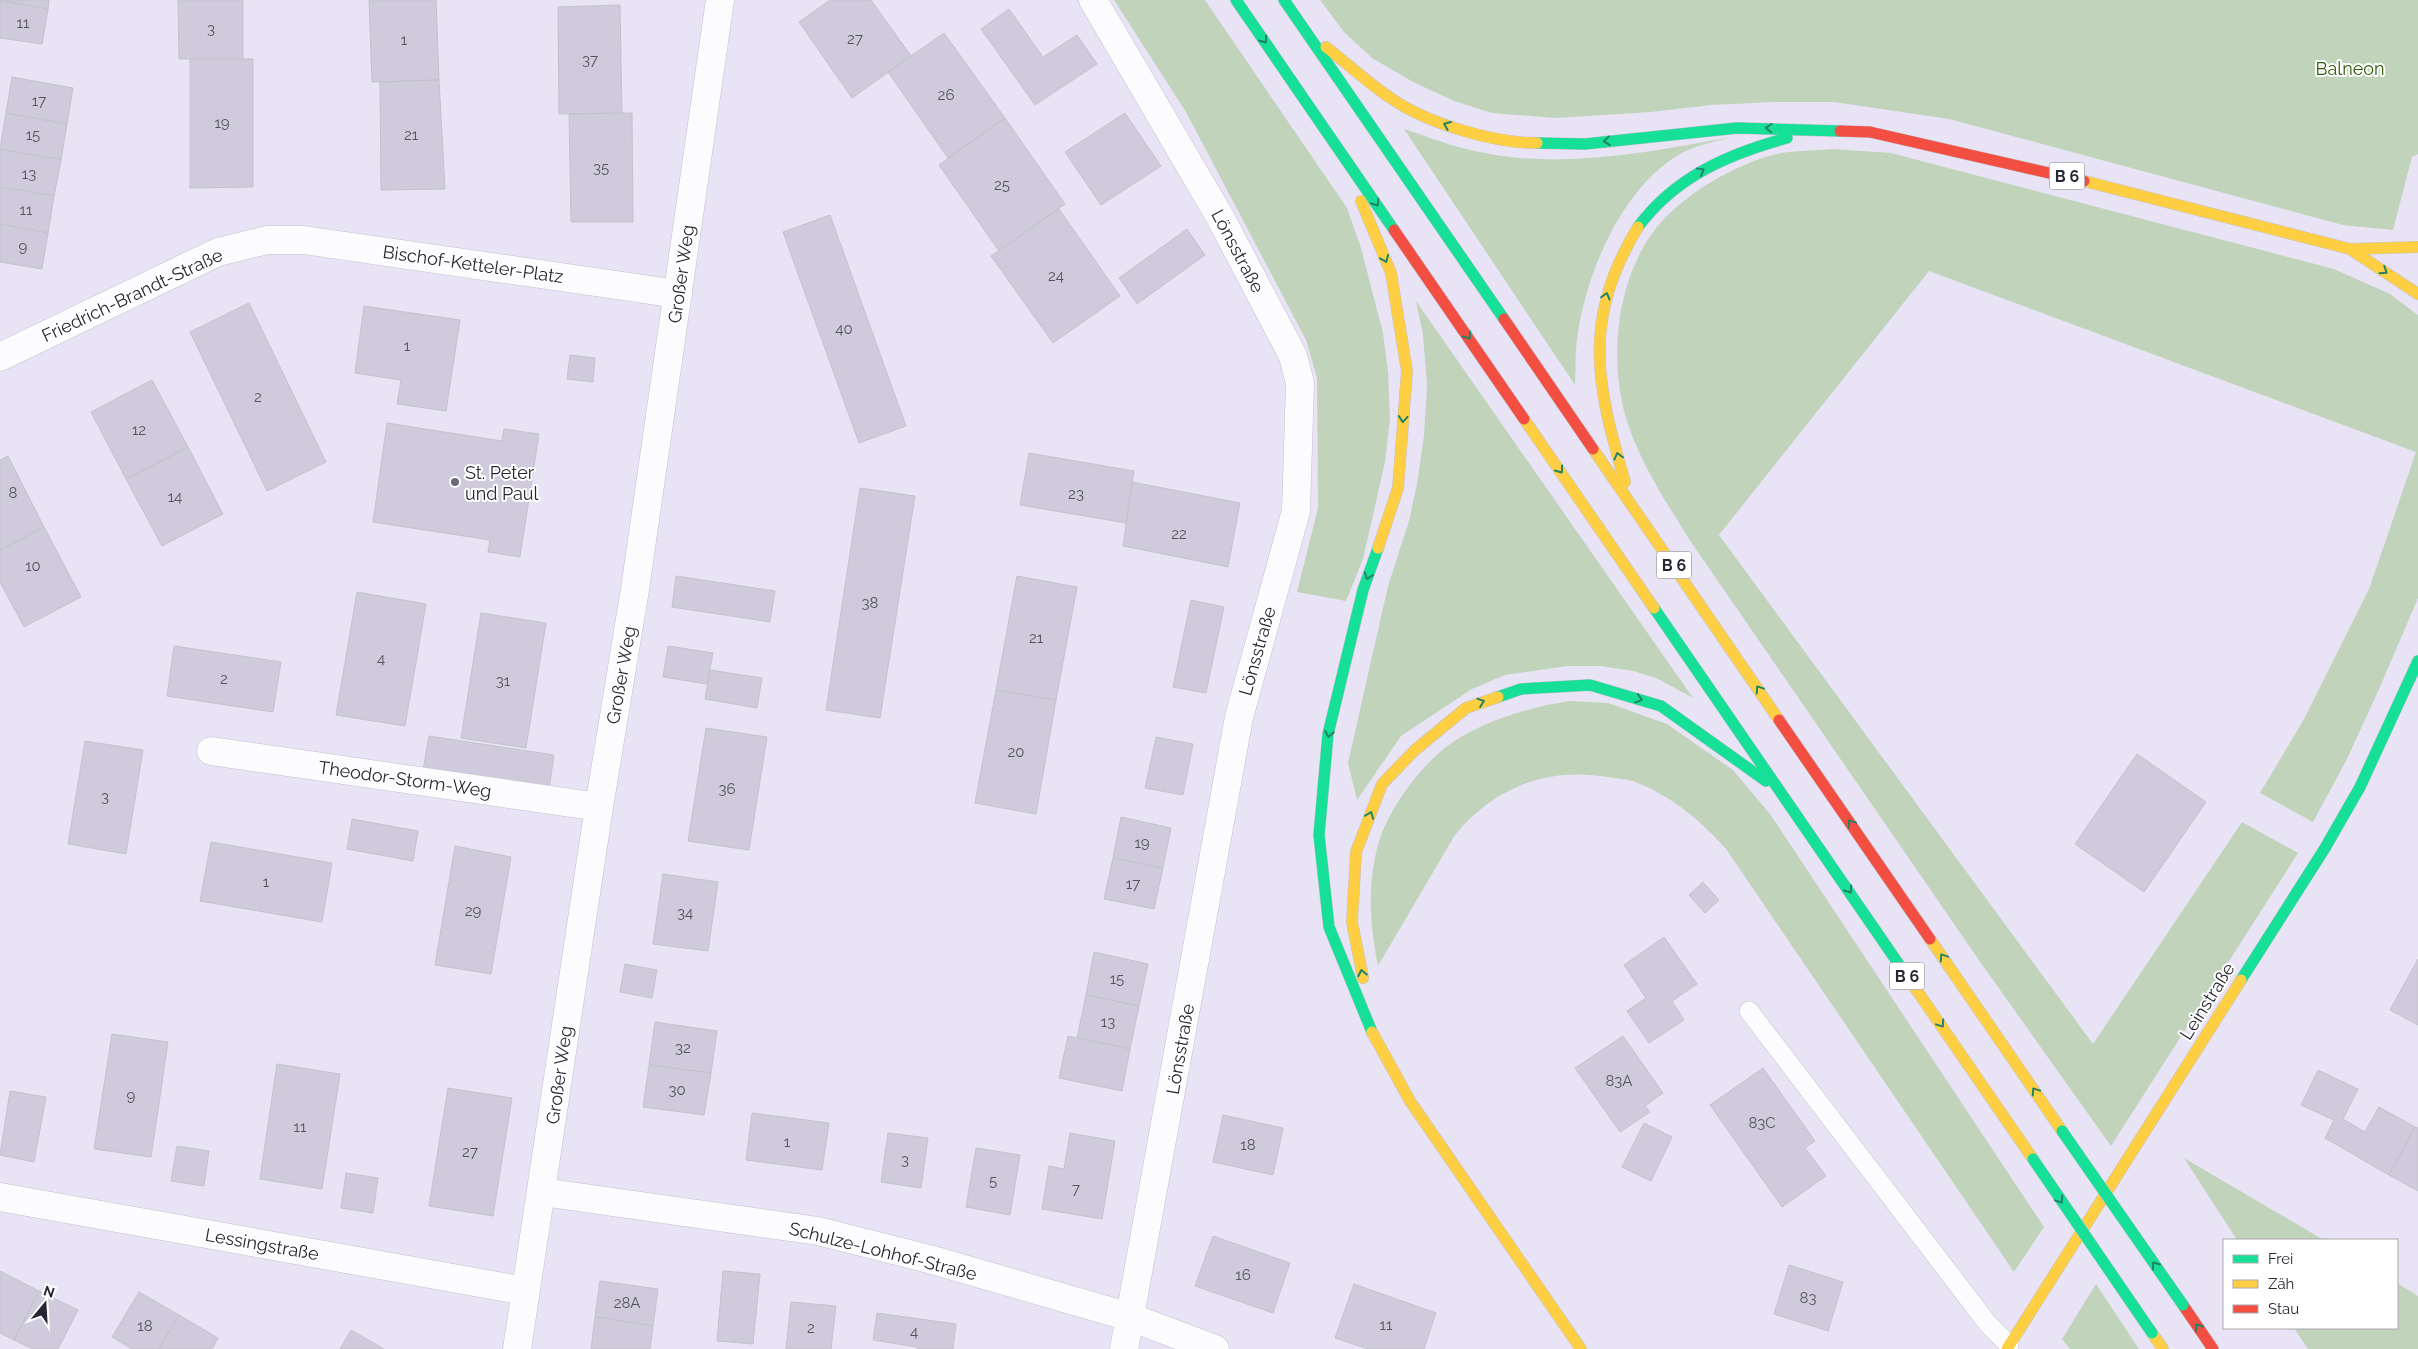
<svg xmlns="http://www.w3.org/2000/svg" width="2418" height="1349" viewBox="0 0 2418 1349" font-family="Raleway,sans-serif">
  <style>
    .green { fill: #c1d4bb }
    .building { fill: #cfcbdc; stroke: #c4c1cf }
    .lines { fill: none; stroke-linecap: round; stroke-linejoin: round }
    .lane-casing { stroke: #c3c0cf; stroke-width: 20 }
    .street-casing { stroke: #c3c0cf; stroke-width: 29 }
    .fast-casing { stroke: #c3c0cf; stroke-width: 12 }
    .slow-casing { stroke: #c3c0cf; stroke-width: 12 }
    .jam-casing { stroke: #c3c0cf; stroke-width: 12 }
    .lane { stroke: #fcfbfe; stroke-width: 19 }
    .street { stroke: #fcfbfe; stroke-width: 28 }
    .fast { stroke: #16e098; stroke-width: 11 }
    .slow { stroke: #ffcf43; stroke-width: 11 }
    .jam { stroke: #f24e42; stroke-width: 11 }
    .fast-bridge-casing { stroke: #c3c0cf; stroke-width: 12; stroke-linecap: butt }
    .fast-bridge { stroke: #16e098; stroke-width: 11 }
    .oneway { stroke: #208366 }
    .poi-dot { fill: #6c6877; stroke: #fff; stroke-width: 2 }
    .labels { text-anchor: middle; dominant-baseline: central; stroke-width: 4; stroke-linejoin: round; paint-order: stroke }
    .number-label { font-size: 15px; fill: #565361 }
    .shield { fill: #fff; stroke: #696770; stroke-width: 1 }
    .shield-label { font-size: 16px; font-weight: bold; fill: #292633 }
    .park-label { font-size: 18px; fill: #315d0d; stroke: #fff }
    .street-label { font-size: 18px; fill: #292633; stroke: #fff }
    .poi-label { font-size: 18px; fill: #292633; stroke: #fff; text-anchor: start }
  </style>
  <rect width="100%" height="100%" fill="#e8e4f5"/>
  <!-- green -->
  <g class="green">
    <path d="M1114,0h91l142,208 14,40 22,85 5,39 2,47 -5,43 -22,97 -17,42 -49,-9 21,-84 -1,-130 -11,-38 -120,-228z"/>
    <path d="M1320,0h1098v154l-6,3 -19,73 -50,-5 -394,-106 -115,-17h-61l-62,3 -60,7 -96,6 -63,-5 -38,-12 -41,-19 -41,-24 -28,-26z"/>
    <path d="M1404,129c19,6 39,14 58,19 90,24 181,5 269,-11 -17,5 -35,8 -51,17 -57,33 -92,115 -102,178 -3,17 -2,36 -3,53z"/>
    <path d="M1833,149l58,4 443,116 56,25 28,21v283l-38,89 -34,74 -33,61 -53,-29 43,-72 66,-132 47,-137 -487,-181 -210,264 374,509 149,-222 56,31 -187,293 -128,-180 -292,-424c-25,-40 -51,-79 -65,-124 -17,-58 -10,-133 25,-183 25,-36 77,-67 118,-79 20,-6 43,-5 64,-7z"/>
    <path d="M1416,301l277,397 -35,-19 -24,-8 -34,-5h-32l-63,9 -33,14 -71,47 -44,64 -9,-37 40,-177 21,-65 8,-37 7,-48 3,-50 -4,-51z"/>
    <path d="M1570,701l38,2 59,21 66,46 37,44 274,413 -30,45 -288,-423c-25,-28 -52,-51 -88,-66 -8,-4 -20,-4 -30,-6 -61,-10 -114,10 -153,58l-77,131c-8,-38 -11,-82 0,-121 10,-36 44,-82 75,-103 35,-23 77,-35 117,-41z"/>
    <path d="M2184,1158l140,82h-87z"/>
    <path d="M2397,1283l21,13v53h-110l-14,-21h103z"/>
    <path d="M2096,1284l43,65h-69l-8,-10z"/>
  </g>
  <!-- building -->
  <g class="building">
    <path d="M0,0h49l-1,9z"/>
    <path d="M178,0h65v59h-64z"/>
    <path d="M369,0h67l3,80 -67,2z"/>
    <path d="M830,0h41l40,56 -59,42 -53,-76z"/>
    <path d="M0,1l48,8 -6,35 -42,-6z"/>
    <path d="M620,5l2,108 -63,1 -1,-107z"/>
    <path d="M1009,9l34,48 34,-22 20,29 -62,41 -54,-76z"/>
    <path d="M944,33l61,85 -57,40 -60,-86z"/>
    <path d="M190,59h63v128l-63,1z"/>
    <path d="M12,77l61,11 -6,36 -61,-11z"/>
    <path d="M439,80l6,109 -64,1 -1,-108z"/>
    <path d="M6,113l61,11 -6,36 -61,-11z"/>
    <path d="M622,113h10l1,109h-62l-2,-108z"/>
    <path d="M1125,113l36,53 -60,39 -36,-53z"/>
    <path d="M1005,118l60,86 -66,47 -60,-86z"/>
    <path d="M0,149l61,11 -7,36 -54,-9z"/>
    <path d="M0,187l54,9 -6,37 -48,-9z"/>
    <path d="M1059,209l61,87 -67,47 -62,-87z"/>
    <path d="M830,215l76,211 -47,17 -76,-211z"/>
    <path d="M0,224l48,9 -6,36 -42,-7z"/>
    <path d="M1187,229l18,26 -68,49 -18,-26z"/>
    <path d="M249,303l77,159 -59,29 -77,-159z"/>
    <path d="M364,306l96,14 -14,91 -49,-7 4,-24 -46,-7z"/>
    <path d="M570,355l25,3 -2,24 -26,-3z"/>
    <path d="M152,380l36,67 -62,32 -35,-67z"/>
    <path d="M387,423l115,18 2,-12 35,5 -19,123 -32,-5 2,-12 -117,-18z"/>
    <path d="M188,447l35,67 -61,32 -36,-67z"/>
    <path d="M1029,453l105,18 -8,52 -106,-18z"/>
    <path d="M8,456l36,71 -44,23v-90z"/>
    <path d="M1132,482l108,21 -12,64 -105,-21z"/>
    <path d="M860,488l55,8 -35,222 -54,-8z"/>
    <path d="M44,527l37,70 -57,30 -24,-45v-32z"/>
    <path d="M676,576l99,15 -5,31 -98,-15z"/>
    <path d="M1017,576l60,11 -21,113 -60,-10z"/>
    <path d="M357,592l69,12 -21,122 -69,-11z"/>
    <path d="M1191,600l33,7 -18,86 -33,-6z"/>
    <path d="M481,613l65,10 -20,125 -65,-10z"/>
    <path d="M174,646l107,16 -8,50 -106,-16z"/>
    <path d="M668,646l45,7 -6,31 -44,-7z"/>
    <path d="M710,670l52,8 -5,30 -52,-9z"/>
    <path d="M996,690l60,10 -20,114 -61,-11z"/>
    <path d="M706,728l61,9 -18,113 -61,-9z"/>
    <path d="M429,736l125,19 -5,34 -126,-19z"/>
    <path d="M1156,737l37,7 -10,51 -38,-7z"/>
    <path d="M85,741l58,9 -17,104 -58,-10z"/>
    <path d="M2137,754l69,48 -62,90 -69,-48z"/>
    <path d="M1121,817l50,11 -8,40 -50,-10z"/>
    <path d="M352,819l66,12 -5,30 -66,-12z"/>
    <path d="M211,842l121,21 -10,59 -122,-21z"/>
    <path d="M455,846l56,11 -20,117 -56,-9z"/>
    <path d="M1113,858l50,10 -9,41 -50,-10z"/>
    <path d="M663,874l55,8 -10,69 -55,-7z"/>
    <path d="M1703,882l16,18 -14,13 -16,-18z"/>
    <path d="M1664,937l33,47 -25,17 12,19 -35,23 -22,-32 19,-13 -22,-33z"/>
    <path d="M1094,952l54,12 -9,42 -53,-11z"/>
    <path d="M2418,959v66l-28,-15z"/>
    <path d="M625,964l32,6 -5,28 -32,-6z"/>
    <path d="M1086,995l53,11 -9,43 -53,-11z"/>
    <path d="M655,1022l62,9 -6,42 -62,-8z"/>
    <path d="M112,1034l56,8 -17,115 -57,-8z"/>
    <path d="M1068,1036l62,13 -8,42 -63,-13z"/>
    <path d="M1623,1036l40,57 -18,13 5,6 -30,20 -45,-64z"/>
    <path d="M277,1064l63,10 -18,115 -62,-10z"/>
    <path d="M649,1065l62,8 -7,42 -61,-8z"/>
    <path d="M1763,1068l52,73 -10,7 21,28 -44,31 -72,-102z"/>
    <path d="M2318,1070l40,19 -15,30 22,13 14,-25 36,20 -26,48 -64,-37 9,-18 -33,-15z"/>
    <path d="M448,1088l64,10 -19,118 -64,-10z"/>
    <path d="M10,1091l36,6 -12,65 -34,-7z"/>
    <path d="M752,1113l77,10 -7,47 -76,-10z"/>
    <path d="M1223,1115l60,13 -10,47 -60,-13z"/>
    <path d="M1644,1123l28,14 -21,44 -29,-14z"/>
    <path d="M2415,1127l3,1v63l-29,-16z"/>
    <path d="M888,1133l40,5 -7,50 -40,-6z"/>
    <path d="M1070,1133l45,8 -13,78 -60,-10 7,-43 15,3z"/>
    <path d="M177,1146l32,5 -5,35 -33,-5z"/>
    <path d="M976,1148l44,7 -10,60 -44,-8z"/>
    <path d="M346,1173l32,5 -5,35 -32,-5z"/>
    <path d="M1213,1236l77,27 -17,50 -78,-27z"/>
    <path d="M1789,1265l54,17 -15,49 -54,-17z"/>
    <path d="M0,1271l39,20 -25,49 -14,-7z"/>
    <path d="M723,1271l37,3 -7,70 -36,-3z"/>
    <path d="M600,1281l58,8 -5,37 -58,-9z"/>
    <path d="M1354,1284l82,29 -12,36h-56l-33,-11z"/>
    <path d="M39,1291l39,19 -20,39h-25l-19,-9z"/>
    <path d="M139,1292l40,23 -20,34h-27l-20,-12z"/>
    <path d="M791,1302l45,4 -5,43h-45z"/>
    <path d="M877,1313l79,11 -3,25h-36v-2l-44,-7z"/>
    <path d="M179,1315l39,23 -6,11h-53z"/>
    <path d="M595,1317l58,9 -3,23h-59z"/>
    <path d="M351,1330l33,19h-44z"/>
  </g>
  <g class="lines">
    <defs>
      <path id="lane" d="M1749,1011l239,313 21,21"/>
      <g id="street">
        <path d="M1093,0l127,217 73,139 7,27 -4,128 -57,206 -115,632"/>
        <path d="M0,357l218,-105 49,-12h37l374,54"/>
        <path d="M211,751l388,56"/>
        <path d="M542,1192l276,39 111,28 201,58 85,32"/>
        <path d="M0,1197l525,94"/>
        <path d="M517,1349l82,-542 36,-218 85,-589"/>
      </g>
      <g id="fast">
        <path d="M1236,0l158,230"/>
        <path d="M1284,0l220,319"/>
        <path d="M1537,143l48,1 152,-16 103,3"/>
        <path d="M1638,227c37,-50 90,-73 149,-89"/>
        <path d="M1654,608l257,374"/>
        <path d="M1498,697l23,-8 69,-4 71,21 105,75"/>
        <path d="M2241,980l84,-132 35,-61 58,-126"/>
        <path d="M1372,1032l-43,-105 -10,-92 9,-101 35,-144 15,-42"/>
      </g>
      <g id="slow">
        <path d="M1326,47c22,17 43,37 66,52 37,25 102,44 145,44"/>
        <path d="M2084,181l266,68 68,-2"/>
        <path d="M1361,201l30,72 16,98 -9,117 -20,60"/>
        <path d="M2350,249l68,45"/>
        <path d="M1524,419l130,189"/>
        <path d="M1593,449l186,271"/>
        <path d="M1625,482c-29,-99 -43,-162 13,-255"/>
        <path d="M1930,939l132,192"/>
        <path d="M1363,978l-11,-56 4,-70 26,-68 33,-34 51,-42 32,-11"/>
        <path d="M1911,982l122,177"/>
        <path d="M1372,1032l38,69 171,248"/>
        <path d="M2152,1333l11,16"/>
        <path d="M2007,1349l234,-369"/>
      </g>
      <g id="jam">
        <path d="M1840,131l30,1 214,49"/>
        <path d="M1394,230l130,189"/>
        <path d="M1504,319l89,130"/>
        <path d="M1779,720l151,219"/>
        <path d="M2183,1305l30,44"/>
      </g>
    </defs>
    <!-- lane casing -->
    <use href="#lane" class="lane-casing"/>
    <!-- street casing -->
    <use href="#street" class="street-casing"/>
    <!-- fast casing -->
    <use href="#fast" class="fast-casing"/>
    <!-- slow casing -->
    <use href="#slow" class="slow-casing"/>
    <!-- jam casing -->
    <use href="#jam" class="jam-casing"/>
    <!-- lane -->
    <use href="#lane" class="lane"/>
    <!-- street -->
    <use href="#street" class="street"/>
    <!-- fast -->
    <use href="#fast" class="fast"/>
    <!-- slow -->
    <use href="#slow" class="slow"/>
    <!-- jam -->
    <use href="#jam" class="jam"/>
    <defs>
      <g id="fast-bridge">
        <path d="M2062,1131l121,174"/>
        <path d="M2033,1159l119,174"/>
      </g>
    </defs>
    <!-- fast-bridge casing -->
    <use href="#fast-bridge" class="fast-bridge-casing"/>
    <!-- fast-bridge -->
    <use href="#fast-bridge" class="fast-bridge"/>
  </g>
  <!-- one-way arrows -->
  <defs><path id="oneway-chevron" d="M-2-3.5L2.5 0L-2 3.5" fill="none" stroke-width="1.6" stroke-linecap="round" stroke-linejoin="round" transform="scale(1.25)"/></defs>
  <g class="oneway">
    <use href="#oneway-chevron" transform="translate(1264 40) rotate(55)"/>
    <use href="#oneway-chevron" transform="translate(1447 125) rotate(-157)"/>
    <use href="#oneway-chevron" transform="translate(1769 128) rotate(-178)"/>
    <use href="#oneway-chevron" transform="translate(1607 141) rotate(174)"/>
    <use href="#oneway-chevron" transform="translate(1701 171) rotate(-29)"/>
    <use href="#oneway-chevron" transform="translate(1376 203) rotate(55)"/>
    <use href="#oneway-chevron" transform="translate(1385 259) rotate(67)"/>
    <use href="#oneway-chevron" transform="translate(2384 271) rotate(33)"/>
    <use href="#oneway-chevron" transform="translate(1606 296) rotate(-75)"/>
    <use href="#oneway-chevron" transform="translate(1468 336) rotate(55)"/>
    <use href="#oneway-chevron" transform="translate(1403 419) rotate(95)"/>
    <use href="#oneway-chevron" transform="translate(1618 456) rotate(-105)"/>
    <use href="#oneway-chevron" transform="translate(1560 470) rotate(55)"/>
    <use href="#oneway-chevron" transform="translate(1368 576) rotate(109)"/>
    <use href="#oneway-chevron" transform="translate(1759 689) rotate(-124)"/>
    <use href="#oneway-chevron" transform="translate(1639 699) rotate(17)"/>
    <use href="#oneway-chevron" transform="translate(1481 702) rotate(-19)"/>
    <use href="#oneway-chevron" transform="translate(1329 734) rotate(100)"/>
    <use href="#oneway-chevron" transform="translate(1370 815) rotate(-69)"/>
    <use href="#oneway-chevron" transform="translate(1851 823) rotate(-124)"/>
    <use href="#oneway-chevron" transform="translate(1849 890) rotate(56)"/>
    <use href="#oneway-chevron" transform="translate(1943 957) rotate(-124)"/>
    <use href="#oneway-chevron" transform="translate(1362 973) rotate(-101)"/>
    <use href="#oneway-chevron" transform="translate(1941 1024) rotate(56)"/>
    <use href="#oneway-chevron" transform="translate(2035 1091) rotate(-124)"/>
    <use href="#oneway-chevron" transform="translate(2060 1200) rotate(56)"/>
    <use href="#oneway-chevron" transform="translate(2155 1265) rotate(-125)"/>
    <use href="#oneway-chevron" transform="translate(2198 1327) rotate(-125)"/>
  </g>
  <!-- markers -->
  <circle class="poi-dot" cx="455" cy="482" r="5"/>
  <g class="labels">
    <!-- number labels -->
    <g class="number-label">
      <text x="23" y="23">11</text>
      <text x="211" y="29">3</text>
      <text x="855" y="39">27</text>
      <text x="404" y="40">1</text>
      <text x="590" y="60">37</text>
      <text x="946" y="95">26</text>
      <text x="39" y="101">17</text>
      <text x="222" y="123">19</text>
      <text x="33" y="135">15</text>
      <text x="411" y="135">21</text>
      <text x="601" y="168">35</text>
      <text x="29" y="174">13</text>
      <text x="1002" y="185">25</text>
      <text x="26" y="210">11</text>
      <text x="23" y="247">9</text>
      <text x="1056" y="276">24</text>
      <text x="844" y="329">40</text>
      <text x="407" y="346">1</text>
      <text x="258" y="397">2</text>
      <text x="139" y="430">12</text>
      <text x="13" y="493">8</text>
      <text x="1076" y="494">23</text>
      <text x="175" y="497">14</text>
      <text x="1179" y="534">22</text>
      <text x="33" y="566">10</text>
      <text x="870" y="603">38</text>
      <text x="1036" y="638">21</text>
      <text x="381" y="659">4</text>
      <text x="224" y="679">2</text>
      <text x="503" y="681">31</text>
      <text x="1016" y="752">20</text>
      <text x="727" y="789">36</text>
      <text x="105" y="797">3</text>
      <text x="1142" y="843">19</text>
      <text x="266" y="882">1</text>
      <text x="1133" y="884">17</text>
      <text x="473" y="911">29</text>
      <text x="685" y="913">34</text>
      <text x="1117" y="979">15</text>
      <text x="1108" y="1022">13</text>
      <text x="683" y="1048">32</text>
      <text x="1619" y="1081">83A</text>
      <text x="677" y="1090">30</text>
      <text x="131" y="1096">9</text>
      <text x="1762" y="1123">83C</text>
      <text x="300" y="1127">11</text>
      <text x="787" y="1142">1</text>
      <text x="1248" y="1145">18</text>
      <text x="470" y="1152">27</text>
      <text x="905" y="1160">3</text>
      <text x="993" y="1181">5</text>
      <text x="1076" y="1189">7</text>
      <text x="1243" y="1275">16</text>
      <text x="1808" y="1298">83</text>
      <text x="627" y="1303">28A</text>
      <text x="1386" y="1325">11</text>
      <text x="145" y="1326">18</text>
      <text x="811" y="1328">2</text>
      <text x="914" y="1332">4</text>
    </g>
    <!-- shield labels -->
    <g class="shield">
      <rect x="2049.5" y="162.5" width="35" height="27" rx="4"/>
      <rect x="1656.5" y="551.5" width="35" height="27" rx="4"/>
      <rect x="1889.5" y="962.5" width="35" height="27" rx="4"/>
    </g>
    <g class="shield-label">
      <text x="2067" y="176">B 6</text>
      <text x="1674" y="565">B 6</text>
      <text x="1907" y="976">B 6</text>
    </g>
    <!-- park labels -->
    <g class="park-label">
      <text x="2350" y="68">Balneon</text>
    </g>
    <!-- street labels -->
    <g class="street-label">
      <text transform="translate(1238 251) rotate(62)">Lönsstraße</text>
      <text transform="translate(473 264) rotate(8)">Bischof-Ketteler-Platz</text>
      <text transform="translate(681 274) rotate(-82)">Großer Weg</text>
      <text transform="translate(132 295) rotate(-25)">Friedrich-Brandt-Straße</text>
      <text transform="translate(1257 651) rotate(-74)">Lönsstraße</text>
      <text transform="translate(621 675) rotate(-80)">Großer Weg</text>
      <text transform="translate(405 779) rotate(8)">Theodor-Storm-Weg</text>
      <text transform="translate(2207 1001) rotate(-58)">Leinstraße</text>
      <text transform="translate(1180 1049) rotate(-80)">Lönsstraße</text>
      <text transform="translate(559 1075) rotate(-82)">Großer Weg</text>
      <text transform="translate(262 1244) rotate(10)">Lessingstraße</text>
      <text transform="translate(883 1251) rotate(14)">Schulze-Lohhof-Straße</text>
    </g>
    <!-- poi labels -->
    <g class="poi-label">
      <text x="465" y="472">St. Peter<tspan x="465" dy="21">und Paul</tspan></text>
    </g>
  </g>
  <!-- legend -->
  <rect x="2223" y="1239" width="175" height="90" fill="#ffffff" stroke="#a9a8ad"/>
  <rect x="2233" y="1255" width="25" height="8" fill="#16e098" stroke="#a9a8ad"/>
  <text x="2268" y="1264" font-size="15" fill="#292633">Frei</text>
  <rect x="2233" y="1280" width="25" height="8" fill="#ffcf43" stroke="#a9a8ad"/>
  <text x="2268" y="1289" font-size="15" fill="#292633">Zäh</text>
  <rect x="2233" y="1305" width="25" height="8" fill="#f24e42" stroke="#a9a8ad"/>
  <text x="2268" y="1314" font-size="15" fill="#292633">Stau</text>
  <!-- north arrow -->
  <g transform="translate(45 1304) rotate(18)" stroke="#ffffff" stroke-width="4" paint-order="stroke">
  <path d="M0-4L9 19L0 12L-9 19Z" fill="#292633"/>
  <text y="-8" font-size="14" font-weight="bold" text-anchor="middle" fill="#292633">N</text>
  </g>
</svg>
